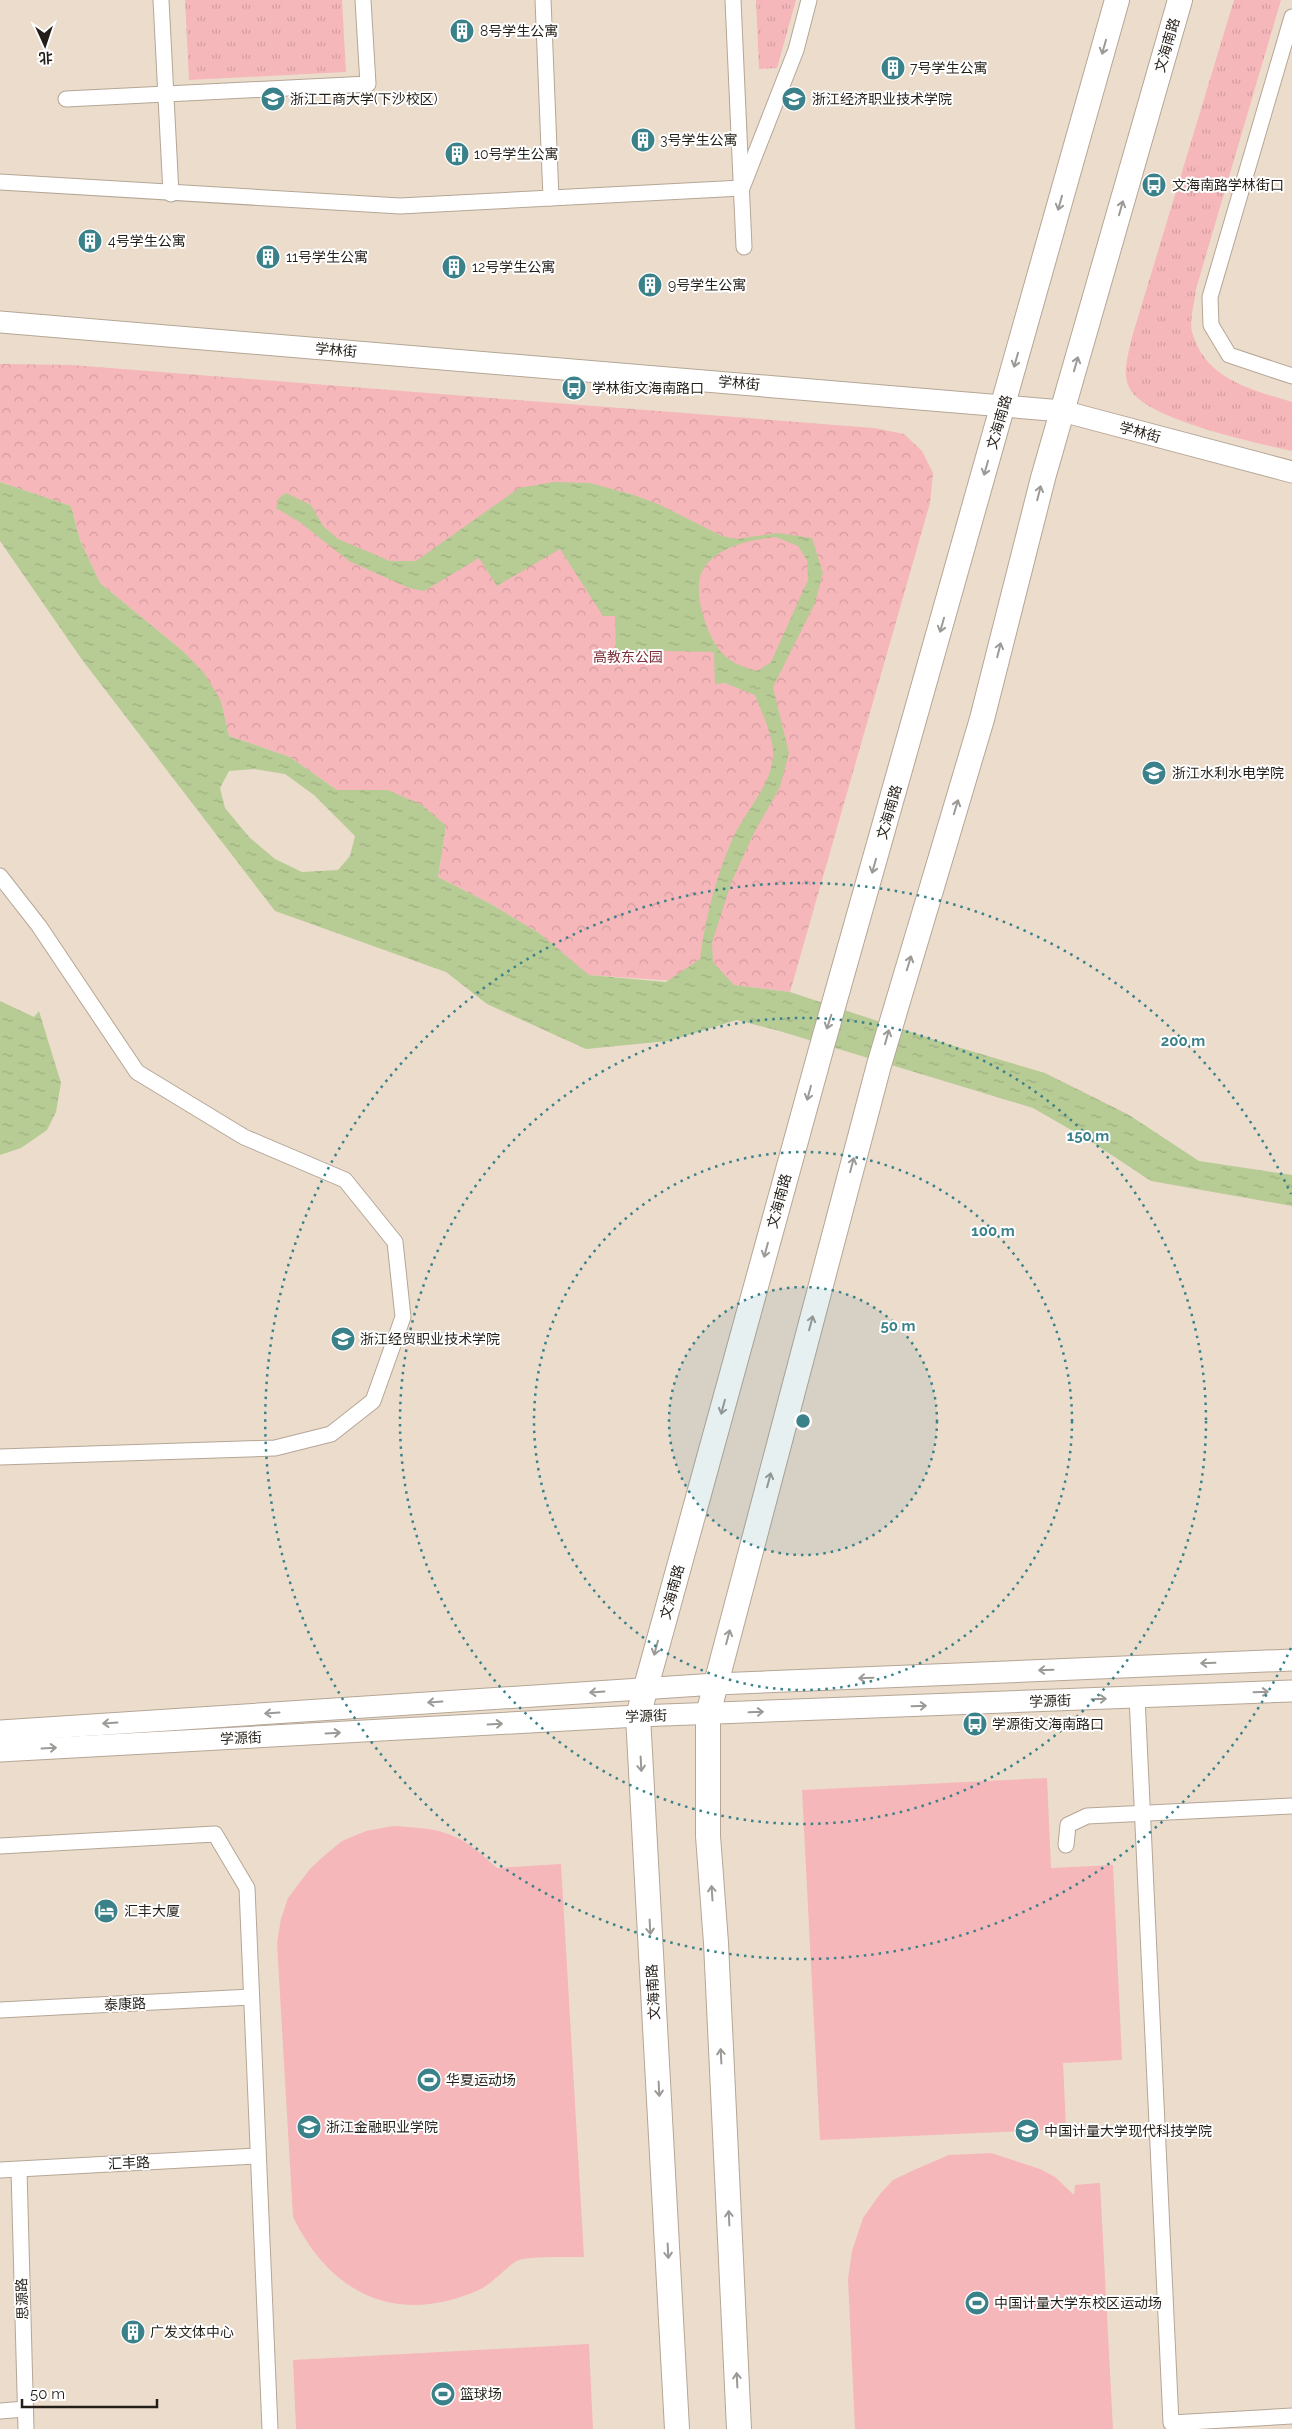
<svg xmlns="http://www.w3.org/2000/svg" width="1292" height="2429" viewBox="0 0 1292 2429" font-family="Raleway,'Noto Sans SC',sans-serif">
  <style>
    .grass { fill: url(#grass-tufts) }
    .forest { fill: url(#forest-crowns) }
    .pitch { fill: #f6b7ba }
    .water { fill: url(#water-ripples); fill-rule: evenodd }
    .lines { fill: none; stroke-linecap: round; stroke-linejoin: round }
    .street-casing { stroke: #b5a696; stroke-width: 17 }
    .secondary-casing { stroke: #b5a696; stroke-width: 23 }
    .primary-casing { stroke: #b5a696; stroke-width: 26 }
    .street { stroke: #fff; stroke-width: 15 }
    .secondary { stroke: #fff; stroke-width: 21 }
    .primary { stroke: #fff; stroke-width: 24 }
    .oneway { stroke: #9c9a97 }
    .ring { fill: none; stroke: #3a818a; stroke-width: 2.5; stroke-dasharray: 2.5 5 }
    .labels { text-anchor: middle; dominant-baseline: central; stroke-width: 4; stroke-linejoin: round; paint-order: stroke }
    .poi-label { font-size: 14px; fill: #241e18; stroke: #fff; text-anchor: start }
    .street-label { font-size: 14px; fill: #241e18; stroke: #fff }
    .park-label { font-size: 14px; fill: #7c303a; stroke: #fff }
    .centre { fill: #3a818a; stroke: #fff; stroke-width: 2.5 }
    .ring-label { font-size: 15px; text-anchor: middle; font-weight: bold; fill: #3a818a; stroke: #fff; stroke-width: 4; stroke-linejoin: round; paint-order: stroke }
  </style>
  <defs>
    <pattern id="grass-tufts" width="24" height="20" patternUnits="userSpaceOnUse" patternTransform="scale(1.25)"><rect width="24" height="20" fill="#f6b7ba"/><path d="M3 7l-1-3M5 7V3M7 7l1-3M15 17l-1-3M17 17v-4M19 17l1-3" fill="none" stroke="#d39d9f"/></pattern>
    <pattern id="forest-crowns" width="20" height="18" patternUnits="userSpaceOnUse" patternTransform="scale(1.25)"><rect width="20" height="18" fill="#f6b7ba"/><path d="M2 6a3 3 0 1 1 6 0M12 15a3 3 0 1 1 6 0" fill="none" stroke="#d39d9f"/></pattern>
    <pattern id="water-ripples" width="26" height="14" patternUnits="userSpaceOnUse" patternTransform="scale(1.25)"><rect width="26" height="14" fill="#b7cb95"/><path d="M2 4q2-2 4 0t4 0M15 11q2-2 4 0t4 0" fill="none" stroke="#9dae80"/></pattern>
  </defs>
  <rect width="100%" height="100%" fill="#ecdccc"/>
  <!-- grass -->
  <g class="grass">
    <path d="M185,0h157l4,72 -157,8z"/>
    <path d="M756,0h40l-19,68 -18,1z"/>
    <path d="M1234,0h47l-85,289c-1,12 -7,32 -4,43 14,48 58,57 100,70v49c-35,-8 -145,-31 -162,-62 -9,-15 -1,-36 2,-52z"/>
  </g>
  <!-- forest -->
  <path class="forest" d="M0,364l72,1 802,63 30,6 18,17 11,22 -3,30 -140,489 -56,-7 -146,-10 -49,-42 -50,-30 -51,-26 8,-51 -58,-36h-51l-47,-33 -61,-21 -8,-35 -37,-49 -84,-69 -20,-43 -9,-34 -71,-24z"/>
  <!-- pitch -->
  <g class="pitch">
    <path d="M1047,1778l4,90 62,-3 9,195 -59,3 3,66 -246,11 -18,-350z"/>
    <path d="M393,1826c52,3 66,6 104,42l64,-4 23,393c-15,0 -54,-1 -65,3 -9,3 -27,24 -40,30 -82,36 -148,5 -186,-73l-16,-274 4,-24 7,-21 22,-29 15,-14 17,-14 24,-10z"/>
    <path d="M991,2153l49,16 15,8 19,18 1,-10 25,-2 13,246h-258l-7,-150 4,-28 11,-33 17,-24 13,-14 23,-11 33,-14z"/>
    <path d="M589,2344l4,85h-297l-3,-69z"/>
  </g>
  <!-- water -->
  <g class="water">
    <path d="M0,482l71,24 9,34 20,43 84,69 20,21 17,28 8,35 61,21 47,33h51l34,15 24,21 -8,51 51,26 50,30 50,42 77,7 34,-23c5,-41 16,-83 33,-121 12,-27 37,-50 40,-81 2,-18 -12,-46 -18,-62l-30,-12 -10,1 -1,-32 -51,-1v8l-47,-1 -1,-42h-12l-43,-67 -63,37 -18,-28 -55,33 -15,-3 -60,-27 -48,-38 -25,-15 3,-10 7,-5 25,12 12,21 15,13 52,22h26l103,-73 35,-6 36,1 44,12 24,9 64,32 15,3 41,-6 34,5 11,35 -8,30 -42,84 16,66 -9,34 -25,44 -24,52 -19,60 1,19 21,23 56,7 154,51 101,30 84,42 70,46 93,14v31l-141,-25 -59,-39 -59,-34 -257,-78 -39,-10 -69,21 -82,8 -99,-45 -41,-32 -171,-61 -192,-250 -83,-120zM776,537l22,9 9,14 1,20 -37,82 -14,9c-13,-4 -24,-7 -34,-17 -16,-16 -33,-66 -19,-86 14,-22 49,-29 72,-31zM254,769l31,5 29,21 41,41 -5,20 -12,14 -36,2 -27,-13 -25,-21 -25,-30 -5,-20 9,-17z"/>
    <path d="M0,1001l34,16 5,-6 22,72 -5,29 -9,18 -26,18 -21,7z"/>
  </g>
  <g class="lines">
    <defs>
      <g id="street">
        <path d="M161,0l10,194"/>
        <path d="M543,0l8,198"/>
        <path d="M733,0l11,247"/>
        <path d="M1292,17l-82,280 1,28 18,30 63,21"/>
        <path d="M66,99l302,-15 -5,-84"/>
        <path d="M0,182l400,24 342,-18 54,-138 13,-50"/>
        <path d="M0,876l39,50 98,146 107,65 101,43 50,62 8,75 -30,84 -42,33 -56,14 -275,9"/>
        <path d="M1137,1697l34,726 121,-7"/>
        <path d="M1066,1845l2,-20 19,-9 205,-10"/>
        <path d="M0,1846l215,-12 32,54 23,541"/>
        <path d="M0,2010l251,-13"/>
        <path d="M0,2170l257,-14"/>
        <path d="M19,2170l7,259"/>
        <path d="M0,2411l25,-2"/>
      </g>
      <g id="secondary">
        <path d="M0,322l1062,89 230,61"/>
        <path d="M0,1731l716,-47 576,-24"/>
        <path d="M0,1751l638,-35 654,-25"/>
      </g>
      <g id="primary">
        <path d="M677,2429l-39,-713 184,-670 295,-1046"/>
        <path d="M739,2429l-23,-486 -8,-107v-122l171,-649 103,-346 61,-241 137,-478"/>
      </g>
    </defs>
    <!-- street casing -->
    <use href="#street" class="street-casing"/>
    <!-- secondary casing -->
    <use href="#secondary" class="secondary-casing"/>
    <!-- primary casing -->
    <use href="#primary" class="primary-casing"/>
    <!-- street -->
    <use href="#street" class="street"/>
    <!-- secondary -->
    <use href="#secondary" class="secondary"/>
    <!-- primary -->
    <use href="#primary" class="primary"/>
  </g>
  <!-- one-way arrows -->
  <defs><path id="oneway-shaft" d="M-6 0H5M1.5-3L5.5 0L1.5 3" fill="none" stroke-width="1.6" stroke-linecap="round" stroke-linejoin="round" transform="scale(1.25)"/></defs>
  <g class="oneway">
    <use href="#oneway-shaft" transform="translate(1104 47) rotate(106)"/>
    <use href="#oneway-shaft" transform="translate(1060 203) rotate(106)"/>
    <use href="#oneway-shaft" transform="translate(1121 208) rotate(-74)"/>
    <use href="#oneway-shaft" transform="translate(1016 360) rotate(106)"/>
    <use href="#oneway-shaft" transform="translate(1076 364) rotate(-74)"/>
    <use href="#oneway-shaft" transform="translate(986 468) rotate(106)"/>
    <use href="#oneway-shaft" transform="translate(1039 493) rotate(-76)"/>
    <use href="#oneway-shaft" transform="translate(942 625) rotate(106)"/>
    <use href="#oneway-shaft" transform="translate(999 650) rotate(-76)"/>
    <use href="#oneway-shaft" transform="translate(956 807) rotate(-73)"/>
    <use href="#oneway-shaft" transform="translate(874 866) rotate(106)"/>
    <use href="#oneway-shaft" transform="translate(909 963) rotate(-73)"/>
    <use href="#oneway-shaft" transform="translate(829 1022) rotate(108)"/>
    <use href="#oneway-shaft" transform="translate(887 1037) rotate(-74)"/>
    <use href="#oneway-shaft" transform="translate(809 1093) rotate(105)"/>
    <use href="#oneway-shaft" transform="translate(852 1165) rotate(-75)"/>
    <use href="#oneway-shaft" transform="translate(766 1250) rotate(105)"/>
    <use href="#oneway-shaft" transform="translate(811 1323) rotate(-75)"/>
    <use href="#oneway-shaft" transform="translate(723 1407) rotate(105)"/>
    <use href="#oneway-shaft" transform="translate(769 1480) rotate(-75)"/>
    <use href="#oneway-shaft" transform="translate(728 1637) rotate(-75)"/>
    <use href="#oneway-shaft" transform="translate(656 1648) rotate(105)"/>
    <use href="#oneway-shaft" transform="translate(1208 1663) rotate(178)"/>
    <use href="#oneway-shaft" transform="translate(1046 1670) rotate(178)"/>
    <use href="#oneway-shaft" transform="translate(866 1678) rotate(178)"/>
    <use href="#oneway-shaft" transform="translate(597 1692) rotate(176)"/>
    <use href="#oneway-shaft" transform="translate(1261 1692) rotate(-2)"/>
    <use href="#oneway-shaft" transform="translate(1099 1699) rotate(-2)"/>
    <use href="#oneway-shaft" transform="translate(435 1702) rotate(176)"/>
    <use href="#oneway-shaft" transform="translate(919 1706) rotate(-2)"/>
    <use href="#oneway-shaft" transform="translate(756 1712) rotate(-2)"/>
    <use href="#oneway-shaft" transform="translate(272 1713) rotate(176)"/>
    <use href="#oneway-shaft" transform="translate(110 1723) rotate(176)"/>
    <use href="#oneway-shaft" transform="translate(495 1724) rotate(-3)"/>
    <use href="#oneway-shaft" transform="translate(333 1733) rotate(-3)"/>
    <use href="#oneway-shaft" transform="translate(49 1748) rotate(-3)"/>
    <use href="#oneway-shaft" transform="translate(641 1764) rotate(87)"/>
    <use href="#oneway-shaft" transform="translate(712 1893) rotate(-94)"/>
    <use href="#oneway-shaft" transform="translate(650 1927) rotate(87)"/>
    <use href="#oneway-shaft" transform="translate(721 2056) rotate(-93)"/>
    <use href="#oneway-shaft" transform="translate(659 2089) rotate(87)"/>
    <use href="#oneway-shaft" transform="translate(729 2218) rotate(-93)"/>
    <use href="#oneway-shaft" transform="translate(668 2251) rotate(87)"/>
    <use href="#oneway-shaft" transform="translate(737 2380) rotate(-93)"/>
  </g>
  <!-- distance rings -->
  <circle cx="803" cy="1421" r="134" fill="#3a818a" fill-opacity=".12"/>
  <g class="ring">
    <circle cx="803" cy="1421" r="134"/>
    <circle cx="803" cy="1421" r="269"/>
    <circle cx="803" cy="1421" r="403"/>
    <path d="M1291 1648A538 538 0 1 1 1291 1194"/>
  </g>
  <!-- icons -->
  <defs>
    <symbol id="building-disc" viewBox="-11 -11 22 22"><circle r="9.5" fill="#3a818a" stroke="#fff"/><path d="M-4-6H4V6H1V3H-1V6H-4ZM-2.5-4.3h1.7v1.8h-1.7ZM.8-4.3h1.7v1.8H.8ZM-2.5-1h1.7V.8h-1.7ZM.8-1h1.7V.8H.8Z" fill="#fff"/></symbol>
    <symbol id="university-disc" viewBox="-11 -11 22 22"><circle r="9.5" fill="#3a818a" stroke="#fff"/><path d="M0-5L7-2L0 1L-7-2ZM-4 1L0 2.5L4 1V4Q0 6-4 4Z" fill="#fff"/></symbol>
    <symbol id="bus-disc" viewBox="-11 -11 22 22"><circle r="9.5" fill="#3a818a" stroke="#fff"/><path d="M-5-6H5V4H4V6H2V4H-2V6H-4V4H-5ZM-3.5-4V0h7V-4ZM-3.5 1.2v1.5H-2V1.2ZM2 1.2v1.5H3.5V1.2Z" fill="#fff"/></symbol>
    <symbol id="hotel-disc" viewBox="-11 -11 22 22"><circle r="9.5" fill="#3a818a" stroke="#fff"/><path d="M-6-4.5h1.5V1H6V5H4.5V3h-9V5H-6ZM-4 0a1.8 1.8 0 1 1 3.6 0ZM.5 0V-2.5h3Q6-2.5 6 0Z" fill="#fff"/></symbol>
    <symbol id="stadium-disc" viewBox="-11 -11 22 22"><circle r="9.5" fill="#3a818a" stroke="#fff"/><path d="M0-5a6.5 5 0 1 0 0 10a6.5 5 0 1 0 0-10ZM-3.5-1.8h7v3.6h-7Z" fill="#fff"/></symbol>
  </defs>
  <g fill-rule="evenodd">
    <use href="#building-disc" x="448" y="17" width="28" height="28"/>
    <use href="#building-disc" x="879" y="54" width="28" height="28"/>
    <use href="#university-disc" x="259" y="85" width="28" height="28"/>
    <use href="#university-disc" x="780" y="85" width="28" height="28"/>
    <use href="#building-disc" x="629" y="126" width="28" height="28"/>
    <use href="#building-disc" x="443" y="140" width="28" height="28"/>
    <use href="#bus-disc" x="1140" y="171" width="28" height="28"/>
    <use href="#building-disc" x="76" y="227" width="28" height="28"/>
    <use href="#building-disc" x="254" y="243" width="28" height="28"/>
    <use href="#building-disc" x="440" y="253" width="28" height="28"/>
    <use href="#building-disc" x="636" y="271" width="28" height="28"/>
    <use href="#bus-disc" x="560" y="374" width="28" height="28"/>
    <use href="#university-disc" x="1140" y="759" width="28" height="28"/>
    <use href="#university-disc" x="329" y="1325" width="28" height="28"/>
    <use href="#bus-disc" x="961" y="1710" width="28" height="28"/>
    <use href="#hotel-disc" x="92" y="1897" width="28" height="28"/>
    <use href="#stadium-disc" x="415" y="2066" width="28" height="28"/>
    <use href="#university-disc" x="295" y="2113" width="28" height="28"/>
    <use href="#university-disc" x="1013" y="2117" width="28" height="28"/>
    <use href="#stadium-disc" x="963" y="2289" width="28" height="28"/>
    <use href="#building-disc" x="119" y="2318" width="28" height="28"/>
    <use href="#stadium-disc" x="429" y="2380" width="28" height="28"/>
  </g>
  <g class="labels">
    <!-- poi labels -->
    <g class="poi-label">
      <text x="480" y="31">8号学生公寓</text>
      <text x="910" y="68">7号学生公寓</text>
      <text x="290" y="99">浙江工商大学(下沙校区)</text>
      <text x="812" y="99">浙江经济职业技术学院</text>
      <text x="660" y="140">3号学生公寓</text>
      <text x="474" y="154">10号学生公寓</text>
      <text x="1172" y="185">文海南路学林街口</text>
      <text x="108" y="241">4号学生公寓</text>
      <text x="286" y="257">11号学生公寓</text>
      <text x="472" y="267">12号学生公寓</text>
      <text x="668" y="285">9号学生公寓</text>
      <text x="592" y="388">学林街文海南路口</text>
      <text x="1172" y="773">浙江水利水电学院</text>
      <text x="360" y="1339">浙江经贸职业技术学院</text>
      <text x="992" y="1724">学源街文海南路口</text>
      <text x="124" y="1911">汇丰大厦</text>
      <text x="446" y="2080">华夏运动场</text>
      <text x="326" y="2127">浙江金融职业学院</text>
      <text x="1044" y="2131">中国计量大学现代科技学院</text>
      <text x="994" y="2303">中国计量大学东校区运动场</text>
      <text x="150" y="2332">广发文体中心</text>
      <text x="460" y="2394">篮球场</text>
    </g>
    <!-- street labels -->
    <g class="street-label">
      <text transform="translate(1167 45) rotate(-74)">文海南路</text>
      <text transform="translate(336 350) rotate(5)">学林街</text>
      <text transform="translate(739 383) rotate(5)">学林街</text>
      <text transform="translate(999 422) rotate(-74)">文海南路</text>
      <text transform="translate(1140 432) rotate(15)">学林街</text>
      <text transform="translate(889 812) rotate(-74)">文海南路</text>
      <text transform="translate(779 1201) rotate(-75)">文海南路</text>
      <text transform="translate(672 1592) rotate(-75)">文海南路</text>
      <text transform="translate(1050 1701) rotate(-2)">学源街</text>
      <text transform="translate(646 1716) rotate(-2)">学源街</text>
      <text transform="translate(241 1738) rotate(-3)">学源街</text>
      <text transform="translate(653 1992) rotate(-93)">文海南路</text>
      <text transform="translate(125 2004) rotate(-3)">泰康路</text>
      <text transform="translate(129 2163) rotate(-3)">汇丰路</text>
      <text transform="translate(22 2299) rotate(-92)">思源路</text>
    </g>
    <!-- park labels -->
    <g class="park-label">
      <text x="628" y="657">高教东公园</text>
    </g>
  </g>
  <circle cx="803" cy="1421" r="8" class="centre"/>
  <g class="ring-label">
    <text x="1183" y="1046">200 m</text>
    <text x="1088" y="1141">150 m</text>
    <text x="993" y="1236">100 m</text>
    <text x="898" y="1331">50 m</text>
  </g>
  <!-- north arrow -->
  <g transform="translate(45 45) rotate(177)" stroke="#ffffff" stroke-width="4" paint-order="stroke">
  <path d="M0-4L9 19L0 12L-9 19Z" fill="#241e18"/>
  <text y="-8" font-size="14" font-weight="bold" text-anchor="middle" fill="#241e18">北</text>
  </g>
  <!-- scale -->
  <path d="M22 2399v8h135v-8" fill="none" stroke="#241e18" stroke-width="2.5"/>
  <text x="30" y="2399" font-size="15" fill="#241e18" stroke="#ffffff" stroke-width="4" paint-order="stroke">50 m</text>
</svg>
